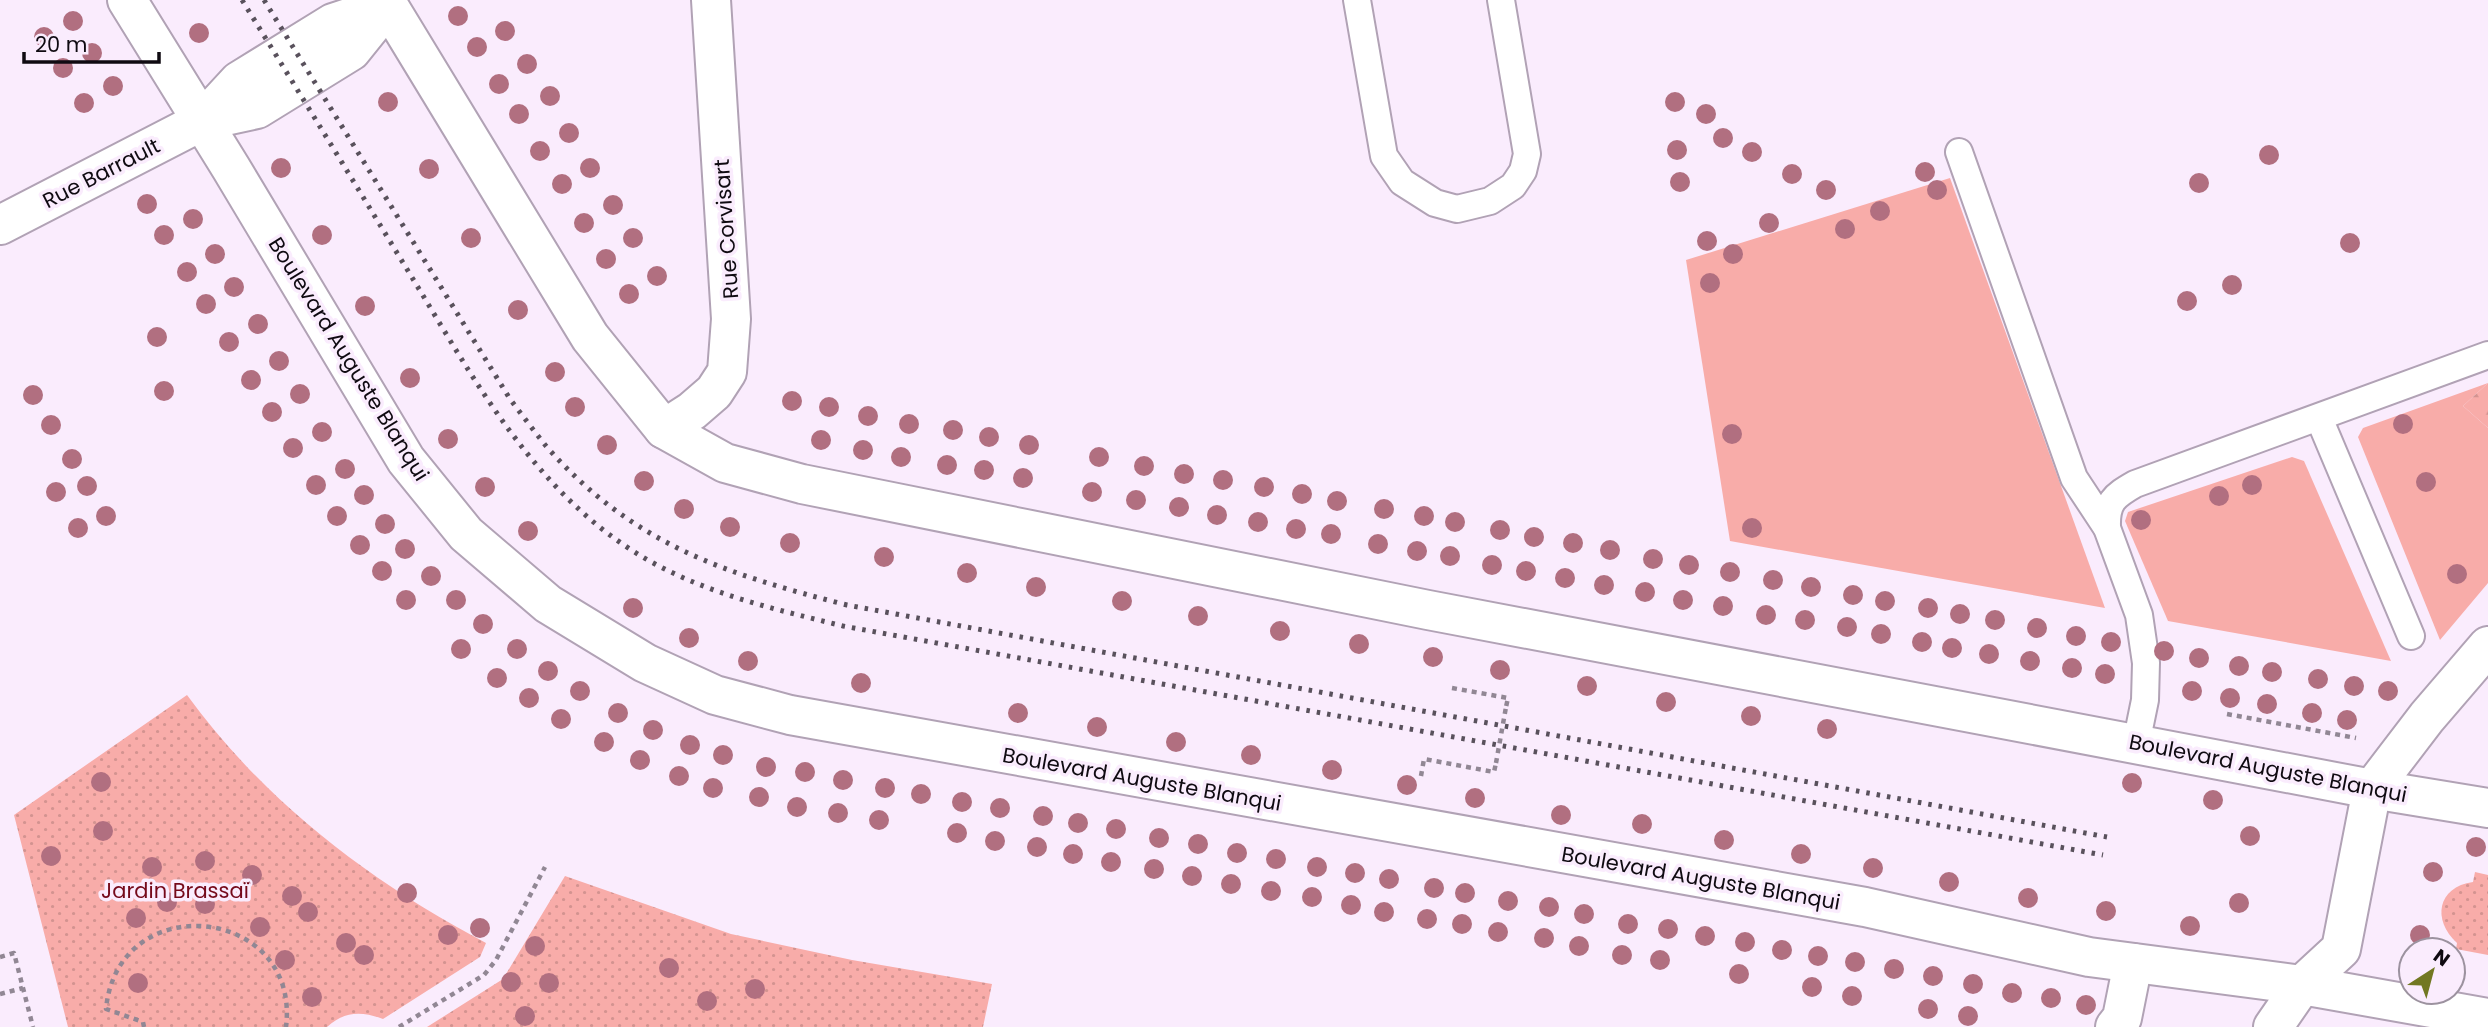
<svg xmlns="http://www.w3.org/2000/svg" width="2488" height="1027" viewBox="0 0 2488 1027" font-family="Poppins,sans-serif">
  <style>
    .grass { fill: #f8aca9 }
    .forest { fill: url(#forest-firs) }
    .park { fill: url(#park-dots) }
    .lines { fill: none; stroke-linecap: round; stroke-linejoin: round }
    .lane-casing { stroke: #b1a2b5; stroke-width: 30 }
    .street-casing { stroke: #b1a2b5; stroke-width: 42 }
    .primary-casing { stroke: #b1a2b5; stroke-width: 42 }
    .path { stroke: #918794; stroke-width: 4.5; stroke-dasharray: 5 5; stroke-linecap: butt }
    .lane { stroke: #fff; stroke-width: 26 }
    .street { stroke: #fff; stroke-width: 38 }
    .primary { stroke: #fff; stroke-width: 38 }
    .rail { stroke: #59515c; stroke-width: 5; stroke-dasharray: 3.5 7; stroke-linecap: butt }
    .path-bridge { stroke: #918794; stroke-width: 4.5; stroke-dasharray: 5 5; stroke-linecap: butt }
    .tree { fill: #b16f80 }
    .labels { text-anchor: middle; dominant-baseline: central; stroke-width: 7; stroke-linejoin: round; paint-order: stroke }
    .street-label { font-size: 21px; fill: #0f0a11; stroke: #faecfd }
    .park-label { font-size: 21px; fill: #75091a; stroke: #faecfd }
  </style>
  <defs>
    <pattern id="forest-firs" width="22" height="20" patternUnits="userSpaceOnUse" patternTransform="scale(1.75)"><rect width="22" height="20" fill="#f8aca9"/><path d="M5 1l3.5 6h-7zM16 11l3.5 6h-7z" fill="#d39390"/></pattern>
    <pattern id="park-dots" width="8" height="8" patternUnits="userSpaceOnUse" patternTransform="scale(1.75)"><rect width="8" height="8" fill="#f8aca9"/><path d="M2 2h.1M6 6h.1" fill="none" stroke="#d39390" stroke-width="1.8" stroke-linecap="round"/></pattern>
  </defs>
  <rect width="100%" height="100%" fill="#faecfd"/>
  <!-- grass -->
  <g class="grass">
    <path d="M1950,178l155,430 -375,-67 -44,-281z"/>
    <path d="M2488,383l-25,23 25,22v155l-48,57 -82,-203 5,-9z"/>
    <path d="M2292,457l12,4 87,200 -223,-40 -43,-100 3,-9z"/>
  </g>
  <!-- forest -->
  <path class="forest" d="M2488,383v45l-25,-22z"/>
  <!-- park -->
  <g class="park">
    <path d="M187,695c78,107 183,187 299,248l-6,14 -97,62c-22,-8 -38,-8 -56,8h-259l-54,-212z"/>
    <path d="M2475,872l13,3v80l-32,-6 1,-6c-25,-23 -20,-56 16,-61z"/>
    <path d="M565,876l166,58 121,26 140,24 -9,43h-556l76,-48z"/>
  </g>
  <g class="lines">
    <defs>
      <g id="lane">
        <path d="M1357,0l27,156 18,26 33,21 22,6 33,-8 23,-15 10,-15 4,-17 -26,-154"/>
        <path d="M1959,152l115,326 33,50 32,87 7,48 -1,37 -9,44"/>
        <path d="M2319,418l92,218"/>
        <path d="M2107,528c-1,-26 7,-32 28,-44l353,-129"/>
      </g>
      <g id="street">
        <path d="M202,121l37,-40 94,-58 55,-18"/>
        <path d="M0,225l202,-104 55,-12 94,-58 37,-46"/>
        <path d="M664,429l28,-18 22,-19 13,-20 4,-53 -20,-319"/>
        <path d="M2115,1027l7,-9 11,-55"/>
        <path d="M2273,1027l29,-42 39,-36 31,-160 55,-72 61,-71"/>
      </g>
      <g id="primary">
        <path d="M127,0l104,168 175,292 60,74 82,70 97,59 70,32 75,20 1075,192 224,50 213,28 186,33"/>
        <path d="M385,0l205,337 74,92 61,34 77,21 626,126 944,179 116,19"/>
      </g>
    </defs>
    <!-- lane casing -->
    <use href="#lane" class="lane-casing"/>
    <!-- street casing -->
    <use href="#street" class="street-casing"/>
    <!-- primary casing -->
    <use href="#primary" class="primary-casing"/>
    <!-- path -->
    <g class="path">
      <path d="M1452,688l56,10 -2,9"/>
      <path d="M2227,714l129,24"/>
      <path d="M1421,776l3,-17 70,13 2,-9"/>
      <path d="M0,957l14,-4 19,74"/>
      <path d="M0,994l23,-6"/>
      <path d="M144,1027l-1,-5 -37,-13c12,-123 195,-103 180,18"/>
      <path d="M399,1027l85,-52 12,-15 49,-93"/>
    </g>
    <!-- lane -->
    <use href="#lane" class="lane"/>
    <!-- street -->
    <use href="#street" class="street"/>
    <!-- primary -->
    <use href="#primary" class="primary"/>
    <!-- rail -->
    <g class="rail">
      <path d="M242,0c55,89 109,177 163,266 61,99 118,209 216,277 67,47 145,64 222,83l1260,229"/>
      <path d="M264,0l246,399c12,16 24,32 36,47 86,98 179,128 301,159l1260,232"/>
    </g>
    <!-- path-bridge -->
    <path class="path-bridge" d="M1496,763l10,-56"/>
  </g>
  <!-- trees -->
  <g class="tree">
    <circle cx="458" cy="16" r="10"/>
    <circle cx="73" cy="21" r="10"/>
    <circle cx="505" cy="31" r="10"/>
    <circle cx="199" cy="33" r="10"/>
    <circle cx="44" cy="37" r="10"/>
    <circle cx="477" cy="47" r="10"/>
    <circle cx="92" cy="53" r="10"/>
    <circle cx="527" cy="64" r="10"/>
    <circle cx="63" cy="68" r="10"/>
    <circle cx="499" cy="84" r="10"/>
    <circle cx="113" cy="86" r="10"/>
    <circle cx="550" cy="96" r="10"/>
    <circle cx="388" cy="102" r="10"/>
    <circle cx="1675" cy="102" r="10"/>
    <circle cx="84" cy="103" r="10"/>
    <circle cx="519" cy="114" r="10"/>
    <circle cx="1706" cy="114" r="10"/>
    <circle cx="569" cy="133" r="10"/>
    <circle cx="1723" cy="138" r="10"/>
    <circle cx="1677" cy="150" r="10"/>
    <circle cx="540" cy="151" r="10"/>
    <circle cx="1752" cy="152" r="10"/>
    <circle cx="2269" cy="155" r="10"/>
    <circle cx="281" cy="168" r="10"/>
    <circle cx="590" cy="168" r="10"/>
    <circle cx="429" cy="169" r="10"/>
    <circle cx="1925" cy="172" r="10"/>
    <circle cx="1792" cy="174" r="10"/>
    <circle cx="1680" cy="182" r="10"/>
    <circle cx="2199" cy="183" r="10"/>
    <circle cx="562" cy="184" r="10"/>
    <circle cx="1826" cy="190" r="10"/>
    <circle cx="1937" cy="190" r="10"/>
    <circle cx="147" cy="204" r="10"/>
    <circle cx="613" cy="205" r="10"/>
    <circle cx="1880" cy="211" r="10"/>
    <circle cx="193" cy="219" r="10"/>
    <circle cx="584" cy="223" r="10"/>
    <circle cx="1769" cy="223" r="10"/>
    <circle cx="1845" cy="229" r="10"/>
    <circle cx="164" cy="235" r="10"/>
    <circle cx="322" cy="235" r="10"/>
    <circle cx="471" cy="238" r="10"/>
    <circle cx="633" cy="238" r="10"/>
    <circle cx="1707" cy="241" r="10"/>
    <circle cx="2350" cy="243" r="10"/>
    <circle cx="215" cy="254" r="10"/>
    <circle cx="1733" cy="254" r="10"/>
    <circle cx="606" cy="259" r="10"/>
    <circle cx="187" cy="272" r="10"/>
    <circle cx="657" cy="276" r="10"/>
    <circle cx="1710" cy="283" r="10"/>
    <circle cx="2232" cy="285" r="10"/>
    <circle cx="234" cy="287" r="10"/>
    <circle cx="629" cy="294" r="10"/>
    <circle cx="2187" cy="301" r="10"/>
    <circle cx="206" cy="304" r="10"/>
    <circle cx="365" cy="306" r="10"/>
    <circle cx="518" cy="310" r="10"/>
    <circle cx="258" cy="324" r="10"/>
    <circle cx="157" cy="337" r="10"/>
    <circle cx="229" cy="342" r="10"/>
    <circle cx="279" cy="361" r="10"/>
    <circle cx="555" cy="372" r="10"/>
    <circle cx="410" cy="378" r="10"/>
    <circle cx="251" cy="380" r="10"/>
    <circle cx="164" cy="391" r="10"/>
    <circle cx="300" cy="394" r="10"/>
    <circle cx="33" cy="395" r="10"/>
    <circle cx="792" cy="401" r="10"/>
    <circle cx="575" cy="407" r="10"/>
    <circle cx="829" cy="407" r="10"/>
    <circle cx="272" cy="412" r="10"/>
    <circle cx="868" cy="416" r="10"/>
    <circle cx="909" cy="424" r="10"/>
    <circle cx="2403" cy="424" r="10"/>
    <circle cx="51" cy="425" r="10"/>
    <circle cx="953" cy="430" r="10"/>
    <circle cx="322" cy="432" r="10"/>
    <circle cx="1732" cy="434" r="10"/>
    <circle cx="989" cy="437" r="10"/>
    <circle cx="448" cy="439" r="10"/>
    <circle cx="821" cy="440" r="10"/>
    <circle cx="607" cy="445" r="10"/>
    <circle cx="1029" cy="445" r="10"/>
    <circle cx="293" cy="448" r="10"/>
    <circle cx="863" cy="450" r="10"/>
    <circle cx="901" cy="457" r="10"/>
    <circle cx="1099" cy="457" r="10"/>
    <circle cx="72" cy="459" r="10"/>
    <circle cx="947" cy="465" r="10"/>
    <circle cx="1144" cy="466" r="10"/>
    <circle cx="345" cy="469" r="10"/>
    <circle cx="984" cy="470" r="10"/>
    <circle cx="1184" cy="474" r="10"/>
    <circle cx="1023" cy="478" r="10"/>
    <circle cx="1223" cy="480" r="10"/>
    <circle cx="644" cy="481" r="10"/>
    <circle cx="2426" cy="482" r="10"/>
    <circle cx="316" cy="485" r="10"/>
    <circle cx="2252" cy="485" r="10"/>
    <circle cx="87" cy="486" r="10"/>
    <circle cx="485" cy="487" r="10"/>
    <circle cx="1264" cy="487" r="10"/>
    <circle cx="56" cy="492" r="10"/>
    <circle cx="1092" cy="492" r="10"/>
    <circle cx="1302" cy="494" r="10"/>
    <circle cx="364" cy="495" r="10"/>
    <circle cx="2219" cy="496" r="10"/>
    <circle cx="1136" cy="500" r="10"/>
    <circle cx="1337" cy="501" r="10"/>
    <circle cx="1179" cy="507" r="10"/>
    <circle cx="684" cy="509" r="10"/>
    <circle cx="1384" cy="509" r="10"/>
    <circle cx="1217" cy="515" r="10"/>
    <circle cx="106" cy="516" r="10"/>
    <circle cx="337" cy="516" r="10"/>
    <circle cx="1424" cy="516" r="10"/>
    <circle cx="2141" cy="520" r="10"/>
    <circle cx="1258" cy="522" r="10"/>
    <circle cx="1455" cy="522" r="10"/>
    <circle cx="385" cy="524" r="10"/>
    <circle cx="730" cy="527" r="10"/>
    <circle cx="78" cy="528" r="10"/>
    <circle cx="1752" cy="528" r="10"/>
    <circle cx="1296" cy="529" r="10"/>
    <circle cx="1500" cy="530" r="10"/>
    <circle cx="528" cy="531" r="10"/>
    <circle cx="1331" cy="534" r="10"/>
    <circle cx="1534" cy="537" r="10"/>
    <circle cx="790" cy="543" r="10"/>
    <circle cx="1573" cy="543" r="10"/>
    <circle cx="1378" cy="544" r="10"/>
    <circle cx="360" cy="545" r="10"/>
    <circle cx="405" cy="549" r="10"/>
    <circle cx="1610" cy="550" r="10"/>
    <circle cx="1417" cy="551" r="10"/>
    <circle cx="1450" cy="556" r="10"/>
    <circle cx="884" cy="557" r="10"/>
    <circle cx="1653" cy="559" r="10"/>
    <circle cx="1492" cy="565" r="10"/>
    <circle cx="1689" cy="565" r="10"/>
    <circle cx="382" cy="571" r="10"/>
    <circle cx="1526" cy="571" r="10"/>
    <circle cx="1730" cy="572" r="10"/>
    <circle cx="967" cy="573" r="10"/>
    <circle cx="2457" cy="574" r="10"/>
    <circle cx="431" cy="576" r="10"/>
    <circle cx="1565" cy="578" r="10"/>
    <circle cx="1773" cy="580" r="10"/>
    <circle cx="1604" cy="585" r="10"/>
    <circle cx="1036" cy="587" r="10"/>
    <circle cx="1811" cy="587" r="10"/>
    <circle cx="1645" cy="592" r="10"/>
    <circle cx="1853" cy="595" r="10"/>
    <circle cx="406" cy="600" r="10"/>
    <circle cx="456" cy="600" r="10"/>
    <circle cx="1683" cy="600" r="10"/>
    <circle cx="1122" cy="601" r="10"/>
    <circle cx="1885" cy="601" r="10"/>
    <circle cx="1723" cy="606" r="10"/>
    <circle cx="633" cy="608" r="10"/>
    <circle cx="1928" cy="608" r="10"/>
    <circle cx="1960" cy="614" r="10"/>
    <circle cx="1766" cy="615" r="10"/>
    <circle cx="1198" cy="616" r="10"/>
    <circle cx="1805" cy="620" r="10"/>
    <circle cx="1995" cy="620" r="10"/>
    <circle cx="483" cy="624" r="10"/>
    <circle cx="1847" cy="627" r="10"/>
    <circle cx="2037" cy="628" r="10"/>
    <circle cx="1280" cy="631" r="10"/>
    <circle cx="1881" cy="634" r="10"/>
    <circle cx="2076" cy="636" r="10"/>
    <circle cx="689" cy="638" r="10"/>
    <circle cx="1922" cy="642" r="10"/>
    <circle cx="2111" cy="642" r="10"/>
    <circle cx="1359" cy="644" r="10"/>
    <circle cx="1952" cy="648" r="10"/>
    <circle cx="461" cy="649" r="10"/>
    <circle cx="517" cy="649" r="10"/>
    <circle cx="2164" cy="651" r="10"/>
    <circle cx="1989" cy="654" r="10"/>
    <circle cx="1433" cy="657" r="10"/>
    <circle cx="2199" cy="658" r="10"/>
    <circle cx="748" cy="661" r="10"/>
    <circle cx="2030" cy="661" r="10"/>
    <circle cx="2239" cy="666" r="10"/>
    <circle cx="2072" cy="668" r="10"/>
    <circle cx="1500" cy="670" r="10"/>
    <circle cx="548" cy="671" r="10"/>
    <circle cx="2272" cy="672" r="10"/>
    <circle cx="2105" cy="674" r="10"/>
    <circle cx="497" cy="678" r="10"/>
    <circle cx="2318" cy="679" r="10"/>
    <circle cx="861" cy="683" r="10"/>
    <circle cx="1587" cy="686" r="10"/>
    <circle cx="2354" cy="686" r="10"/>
    <circle cx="580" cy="691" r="10"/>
    <circle cx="2192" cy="691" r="10"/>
    <circle cx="2388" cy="691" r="10"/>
    <circle cx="529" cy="698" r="10"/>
    <circle cx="2230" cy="698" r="10"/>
    <circle cx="1666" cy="702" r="10"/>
    <circle cx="2267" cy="704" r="10"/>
    <circle cx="618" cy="713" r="10"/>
    <circle cx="1018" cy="713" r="10"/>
    <circle cx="2312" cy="713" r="10"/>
    <circle cx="1751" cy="716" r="10"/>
    <circle cx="561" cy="719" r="10"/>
    <circle cx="2347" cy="720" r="10"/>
    <circle cx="1097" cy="727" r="10"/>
    <circle cx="1827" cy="729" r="10"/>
    <circle cx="653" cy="730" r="10"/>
    <circle cx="604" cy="742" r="10"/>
    <circle cx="1176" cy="742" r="10"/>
    <circle cx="690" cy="745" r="10"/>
    <circle cx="723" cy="755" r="10"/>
    <circle cx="1251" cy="755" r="10"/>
    <circle cx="640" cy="760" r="10"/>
    <circle cx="766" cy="767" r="10"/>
    <circle cx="1332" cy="770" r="10"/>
    <circle cx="805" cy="772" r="10"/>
    <circle cx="679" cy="776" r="10"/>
    <circle cx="843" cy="780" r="10"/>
    <circle cx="101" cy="782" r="10"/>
    <circle cx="2132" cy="783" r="10"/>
    <circle cx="1407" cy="785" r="10"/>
    <circle cx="713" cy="788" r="10"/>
    <circle cx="885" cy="788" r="10"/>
    <circle cx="921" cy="794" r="10"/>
    <circle cx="759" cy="797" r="10"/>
    <circle cx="1475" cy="798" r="10"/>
    <circle cx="2213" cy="800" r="10"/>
    <circle cx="962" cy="802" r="10"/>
    <circle cx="797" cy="807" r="10"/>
    <circle cx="1000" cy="808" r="10"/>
    <circle cx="838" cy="813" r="10"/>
    <circle cx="1561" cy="815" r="10"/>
    <circle cx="1043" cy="816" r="10"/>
    <circle cx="879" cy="820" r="10"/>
    <circle cx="1078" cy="823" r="10"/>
    <circle cx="1642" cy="824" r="10"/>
    <circle cx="1116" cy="829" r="10"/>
    <circle cx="103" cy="831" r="10"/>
    <circle cx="957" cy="833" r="10"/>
    <circle cx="2250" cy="836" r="10"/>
    <circle cx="1159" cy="838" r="10"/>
    <circle cx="1724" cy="840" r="10"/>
    <circle cx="995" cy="841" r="10"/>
    <circle cx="1198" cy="844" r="10"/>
    <circle cx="1037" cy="847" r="10"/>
    <circle cx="2476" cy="847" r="10"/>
    <circle cx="1237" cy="853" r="10"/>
    <circle cx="1073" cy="854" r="10"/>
    <circle cx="1801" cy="854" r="10"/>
    <circle cx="51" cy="856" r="10"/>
    <circle cx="1276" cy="859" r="10"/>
    <circle cx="205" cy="861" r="10"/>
    <circle cx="1111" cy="862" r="10"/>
    <circle cx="152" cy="867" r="10"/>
    <circle cx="1317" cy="867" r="10"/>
    <circle cx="1873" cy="868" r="10"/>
    <circle cx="1154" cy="869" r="10"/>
    <circle cx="2433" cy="872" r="10"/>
    <circle cx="1355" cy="873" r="10"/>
    <circle cx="252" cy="875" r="10"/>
    <circle cx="1192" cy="876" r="10"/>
    <circle cx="1389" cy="879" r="10"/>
    <circle cx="1949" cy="882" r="10"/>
    <circle cx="1231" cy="884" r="10"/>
    <circle cx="1434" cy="888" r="10"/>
    <circle cx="1271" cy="891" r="10"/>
    <circle cx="407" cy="893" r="10"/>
    <circle cx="1465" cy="893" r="10"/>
    <circle cx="292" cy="896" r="10"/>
    <circle cx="1312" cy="897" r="10"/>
    <circle cx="2028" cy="898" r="10"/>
    <circle cx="1508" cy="901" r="10"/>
    <circle cx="167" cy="902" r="10"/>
    <circle cx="2239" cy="903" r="10"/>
    <circle cx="205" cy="904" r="10"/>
    <circle cx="1351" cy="905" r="10"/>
    <circle cx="1549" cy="907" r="10"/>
    <circle cx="2106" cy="911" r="10"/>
    <circle cx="308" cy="912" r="10"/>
    <circle cx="1384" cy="912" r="10"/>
    <circle cx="1584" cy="914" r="10"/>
    <circle cx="136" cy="918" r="10"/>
    <circle cx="1427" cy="919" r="10"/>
    <circle cx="1462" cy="924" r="10"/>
    <circle cx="1628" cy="924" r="10"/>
    <circle cx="2190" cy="926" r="10"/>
    <circle cx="260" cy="927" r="10"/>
    <circle cx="480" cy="928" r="10"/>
    <circle cx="1668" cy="929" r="10"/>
    <circle cx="1498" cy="932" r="10"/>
    <circle cx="448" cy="935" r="10"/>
    <circle cx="2420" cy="935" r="10"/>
    <circle cx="1705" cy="936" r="10"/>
    <circle cx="1544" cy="938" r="10"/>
    <circle cx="1745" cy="942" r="10"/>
    <circle cx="346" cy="943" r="10"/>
    <circle cx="535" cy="946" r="10"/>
    <circle cx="1579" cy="946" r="10"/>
    <circle cx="1782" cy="950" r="10"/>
    <circle cx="364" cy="955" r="10"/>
    <circle cx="1622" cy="955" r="10"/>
    <circle cx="1818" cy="956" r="10"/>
    <circle cx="285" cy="960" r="10"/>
    <circle cx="1660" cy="960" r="10"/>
    <circle cx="1855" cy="962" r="10"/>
    <circle cx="669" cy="968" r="10"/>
    <circle cx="1894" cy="969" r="10"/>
    <circle cx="1739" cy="974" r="10"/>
    <circle cx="1933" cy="976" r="10"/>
    <circle cx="511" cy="982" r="10"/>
    <circle cx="138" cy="983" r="10"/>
    <circle cx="549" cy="983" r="10"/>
    <circle cx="1973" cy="984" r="10"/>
    <circle cx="1812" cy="987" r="10"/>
    <circle cx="755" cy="989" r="10"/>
    <circle cx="2012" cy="993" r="10"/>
    <circle cx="1852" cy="996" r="10"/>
    <circle cx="312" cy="997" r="10"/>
    <circle cx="2051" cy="998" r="10"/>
    <circle cx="707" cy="1001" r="10"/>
    <circle cx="2086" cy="1005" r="10"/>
    <circle cx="1928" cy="1009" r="10"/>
    <circle cx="525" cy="1016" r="10"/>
    <circle cx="1968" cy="1016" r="10"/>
  </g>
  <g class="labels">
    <!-- street labels -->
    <g class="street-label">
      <text transform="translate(101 173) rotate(-27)">Rue Barrault</text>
      <text transform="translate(726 229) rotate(-94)">Rue Corvisart</text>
      <text transform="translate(349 359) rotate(58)">Boulevard Auguste Blanqui</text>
      <text transform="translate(2268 768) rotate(11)">Boulevard Auguste Blanqui</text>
      <text transform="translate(1142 779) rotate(10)">Boulevard Auguste Blanqui</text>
      <text transform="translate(1701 878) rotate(10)">Boulevard Auguste Blanqui</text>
    </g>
    <!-- park labels -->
    <g class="park-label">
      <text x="175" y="890">Jardin Brassaï</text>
    </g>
  </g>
  <!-- north arrow -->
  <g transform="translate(2432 971) rotate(36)"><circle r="33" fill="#faecfd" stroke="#9c929f" stroke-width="2"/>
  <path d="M0-5L12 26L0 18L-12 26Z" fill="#727822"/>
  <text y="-10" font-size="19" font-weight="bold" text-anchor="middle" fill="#0f0a11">N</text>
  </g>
  <!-- scale -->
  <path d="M24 52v10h135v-10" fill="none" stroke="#0f0a11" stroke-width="3.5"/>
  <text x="35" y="52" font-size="21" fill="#0f0a11" stroke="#faecfd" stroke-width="5" paint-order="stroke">20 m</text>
</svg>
